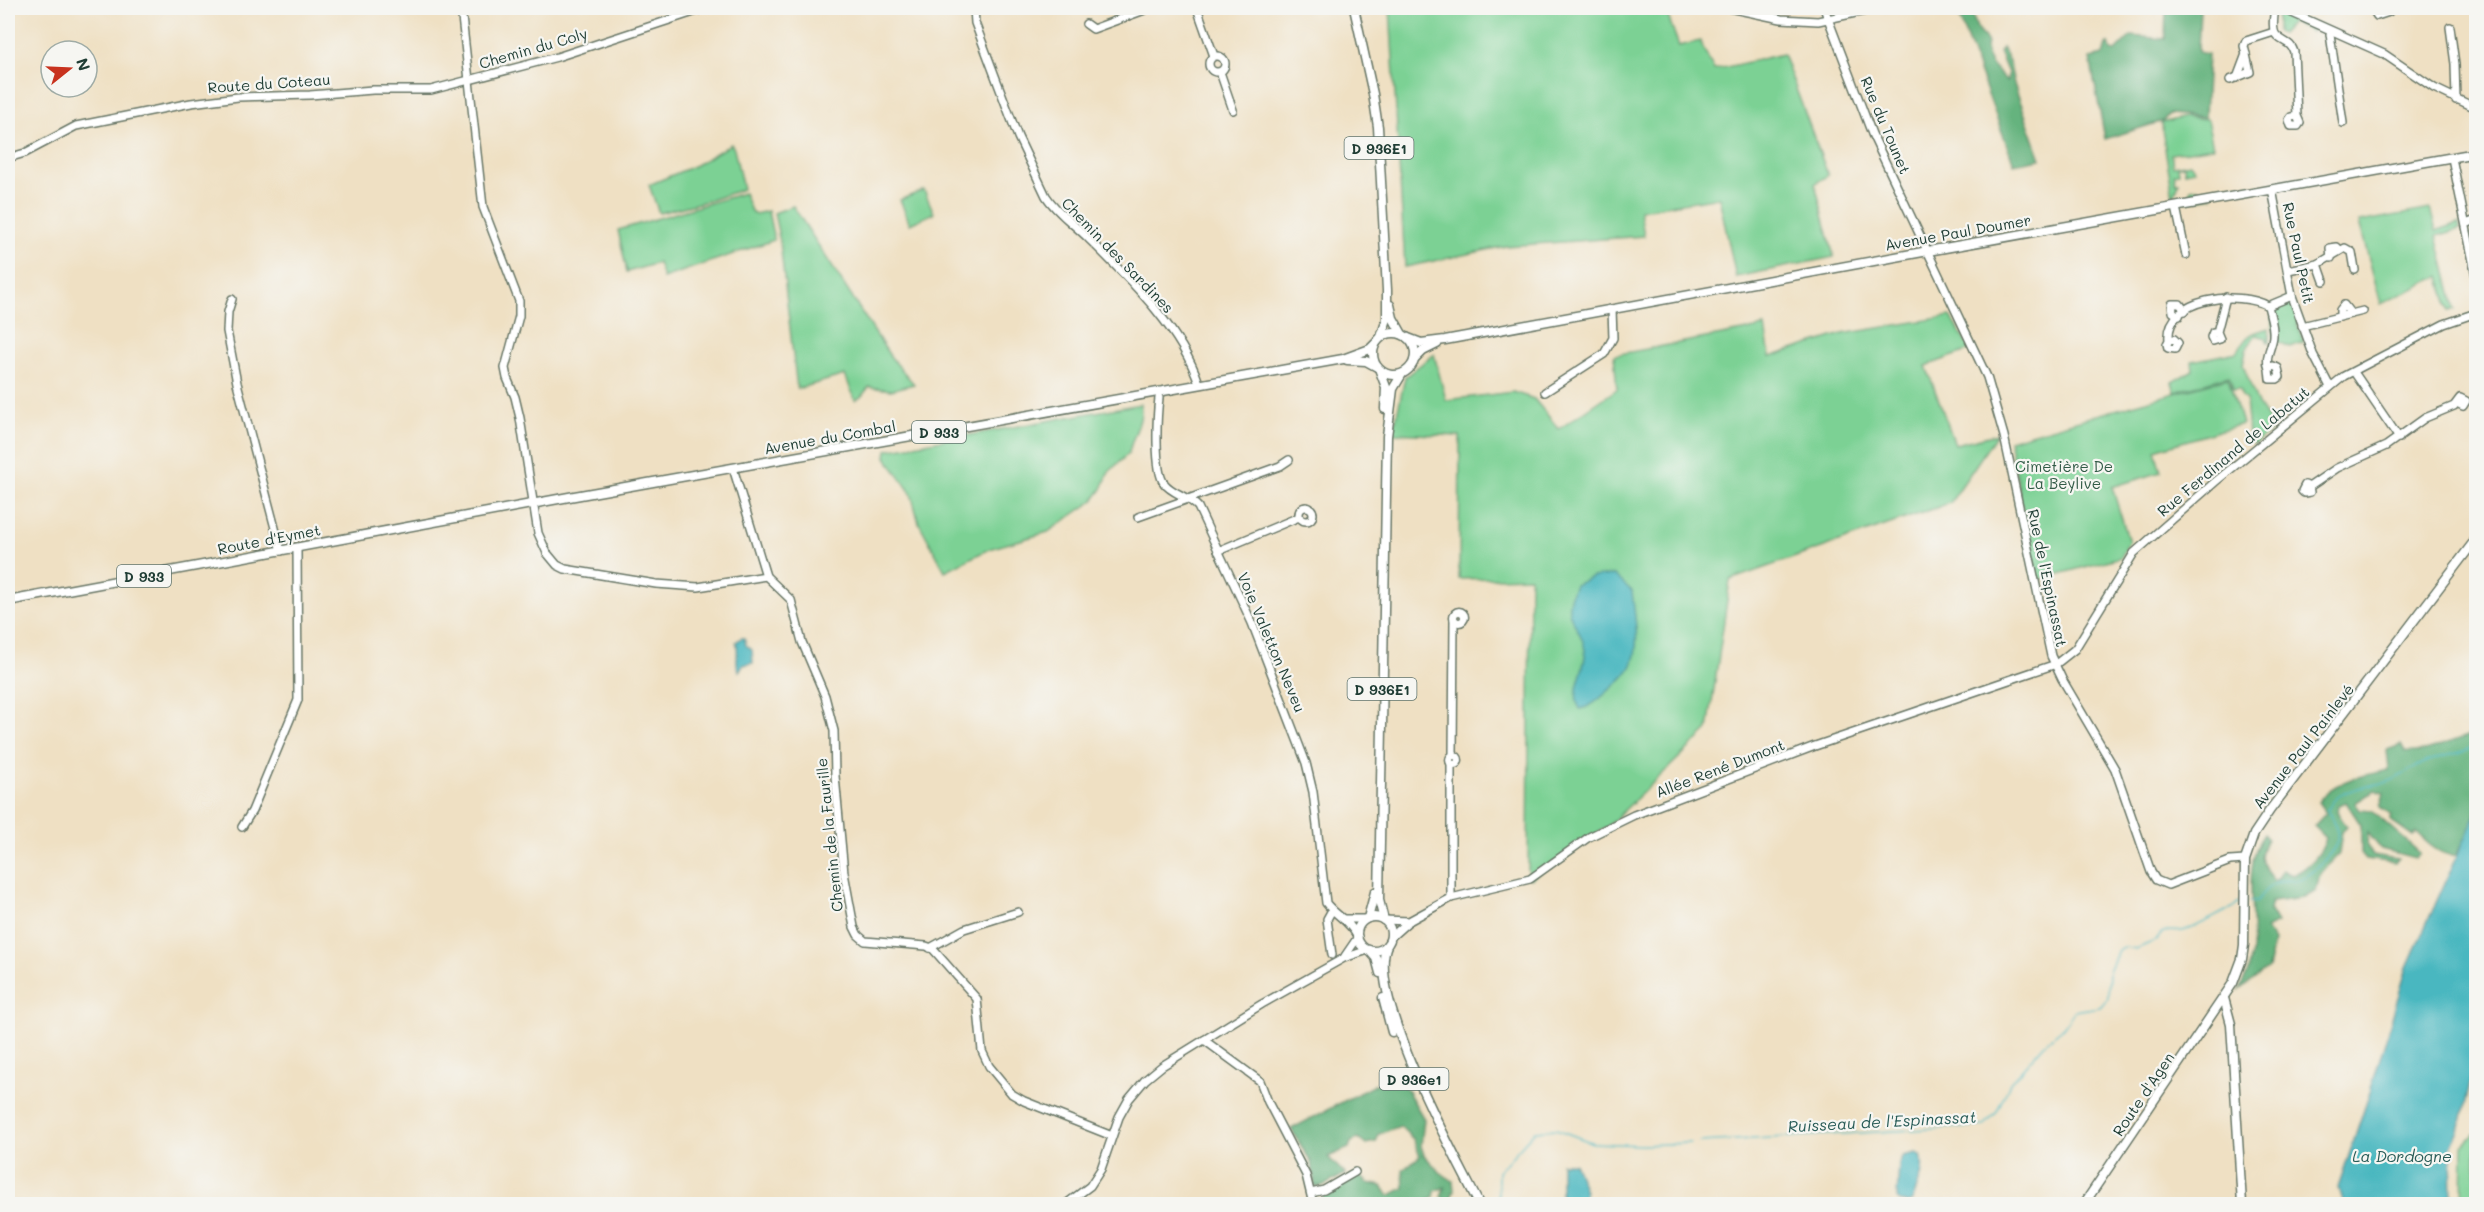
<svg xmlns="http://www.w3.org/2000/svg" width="2484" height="1212" viewBox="0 0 2484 1212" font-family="Mali,sans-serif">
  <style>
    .green { fill: #7cd194; stroke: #4e8764; stroke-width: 1.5 }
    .forest { fill: #65b37e; stroke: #427859; stroke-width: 1.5 }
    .water { fill: #48b7c0; stroke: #347a7a; stroke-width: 1.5 }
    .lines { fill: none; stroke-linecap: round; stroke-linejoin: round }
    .stream { stroke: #48b7c0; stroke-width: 1.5 }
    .minor-casing { stroke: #687666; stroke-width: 10 }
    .major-casing { stroke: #687666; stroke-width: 11 }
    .minor { stroke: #fff; stroke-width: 7 }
    .major { stroke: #fff; stroke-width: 8 }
    .labels { text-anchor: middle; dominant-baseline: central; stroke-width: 4.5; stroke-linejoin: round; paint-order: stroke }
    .shield { fill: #f6f6f2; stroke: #60746d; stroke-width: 1.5 }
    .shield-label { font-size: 14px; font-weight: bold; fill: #1f3d34 }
    .street-label { font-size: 15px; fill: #1f3d34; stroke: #f6f6f2 }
    .park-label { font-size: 15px; fill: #325b47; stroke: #f6f6f2 }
    .water-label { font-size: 16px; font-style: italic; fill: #295c57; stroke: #f6f6f2 }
  </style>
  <rect width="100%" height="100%" fill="#f6f6f2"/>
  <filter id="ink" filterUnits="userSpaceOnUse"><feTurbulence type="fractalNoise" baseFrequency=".0167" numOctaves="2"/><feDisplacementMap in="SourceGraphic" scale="12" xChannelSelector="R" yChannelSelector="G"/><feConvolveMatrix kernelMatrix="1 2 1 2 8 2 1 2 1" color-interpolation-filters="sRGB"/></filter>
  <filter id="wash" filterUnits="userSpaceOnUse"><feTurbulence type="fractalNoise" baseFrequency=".008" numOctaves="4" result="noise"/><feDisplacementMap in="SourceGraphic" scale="24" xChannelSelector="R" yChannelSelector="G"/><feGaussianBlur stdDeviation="1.35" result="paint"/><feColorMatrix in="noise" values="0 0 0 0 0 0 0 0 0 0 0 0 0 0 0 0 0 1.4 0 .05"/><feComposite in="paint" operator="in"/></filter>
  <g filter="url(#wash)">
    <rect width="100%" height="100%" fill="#efe0c3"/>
    <!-- green -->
    <g class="green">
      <path d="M1390,8h275l14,38 21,-5 14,29 69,-16 45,121 -13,9 19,73 -98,20 -17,-80 -79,13 4,26 -138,10 -101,21z"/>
      <path d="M2283,12l28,13 1,7 -20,-10 -11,12 -4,-2v-16z"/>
      <path d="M2185,117l22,2 6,28 -42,7 2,12 17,-3 5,7 -10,2 -1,-7 -6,1 1,7 -5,1 2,8h3l-5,15 4,4 -1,3 -3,-1 -13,-80z"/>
      <path d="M731,144l3,4 9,41 -32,11 -52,13 -10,-28 47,-20z"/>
      <path d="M2198,188l5,8 8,-1 1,2 -26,4 5,-12z"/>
      <path d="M924,190l10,23 -24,11 -10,-24z"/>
      <path d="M744,193l7,18 4,3 13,-3 6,29 -111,38 -5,-15 -31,9 -9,-42z"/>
      <path d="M793,206l97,150 24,28 -23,6 -22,-3 -8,10 -6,3 -10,-25 -48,14 -17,-147 -6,-29z"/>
      <path d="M2430,209l6,22 23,-8 1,6 -23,7 18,73 -6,2 -9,-35 -59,28 -22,-82z"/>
      <path d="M2279,303l15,3 5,16 -2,2 7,18 -14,5 -16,-7 -2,-29z"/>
      <path d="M1951,316l19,34 -44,16 29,78 42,-10 -47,69 -220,77 -22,150 -100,96 -78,53 -2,-10 2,-292 -71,2 1,-143 -67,-3 12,-56 29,-23 12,46 67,-8 21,7 25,30 58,-40 -3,-34 151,-28 5,30 72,-23z"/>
      <path d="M2269,328v14l-2,-1v-3l-11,-3 -9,11 -4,19 15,40 12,18v9l-17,13 -4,-11 -3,-34 -4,-3 -2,-8h-7l-4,-13 -54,16 -3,-10 21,-12 -1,-9 45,-9c10,-17 13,-19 32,-24z"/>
      <path d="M2228,378l14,46 -87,26 6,22 -49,15 17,55 -8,15 -84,23 -28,-140z"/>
      <path d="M1140,404c5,15 -9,34 -11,49l-20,19 -7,17 -9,12 -45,31 -59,17 -44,22 -26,-48 -8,-30 -25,-36 1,-7z"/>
      <path d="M2476,1132v72h-14l1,-58z"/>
    </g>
    <!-- forest -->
    <g class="forest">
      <path d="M1959,8h11l8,23 9,10c-4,18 8,28 20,40l1,-8 -9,-21 3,-4 7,13 5,23 27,75 -27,5 -54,-144z"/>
      <path d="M2166,8h34l-2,44 10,2 -3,63 -36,-3 -6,7 -58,18 -15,-81 13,-3 3,-10 3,-2 2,7 5,1 15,-15 34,3z"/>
      <path d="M2476,734v86l-20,35c-15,2 -29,-12 -39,-22l-4,3 -23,-16 2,-4 -12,-9 4,-14 -9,-3 -20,13 5,7 12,1 48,42 -5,5 -34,-9 -13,-16 -1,12 6,10 25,4 -3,4 -29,-4 -5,-6v-28l-15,-23 -8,3 -1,7 10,15 -5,5 -3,22 -19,20 -4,17 -12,7 -33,4 -2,7 8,14 -11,6 8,12 -6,27 -29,22c3,-7 8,-14 10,-21 11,-41 -10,-101 15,-135l3,5c-11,21 -5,24 7,42l5,-3 3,-8 10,5c14,-5 31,-22 34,-37l-12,-12 12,-13 -8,-11c16,-23 46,-26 71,-32l-2,-20 14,-5 4,7c26,3 46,-14 71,-18z"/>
      <path d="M1397,1073l27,46 -3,27 3,9 17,18 12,8 1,9 -4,12 -9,-5 4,-10 -10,4 -1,7 -12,6h-101l3,-10 34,-20 10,9 14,3 7,10 15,-8 -1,-18 17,-14 -7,-17 -13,-13 -21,8 -3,8 -11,2 -7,-5 -7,3 -2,6 -21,9 17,17 -20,11 -10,2 -4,-25 -20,-33z"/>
    </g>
    <!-- water -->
    <g class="water">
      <path d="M1614,575l18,16c2,22 9,52 0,74 -5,11 -16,19 -25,27 -8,7 -16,15 -27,17 -11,-20 7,-38 5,-59 -4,-29 -27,-29 -10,-65l17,-8z"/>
      <path d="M741,638h3l2,7 6,5 1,13 -10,2 -4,6c-5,-9 1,-18 -3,-29z"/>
      <path d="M2476,814v243l-17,74 -8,16 1,57h-109l-5,-16 32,-96 37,-125z"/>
      <path d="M1916,1153l5,2c5,17 -4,30 -9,46l-4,2 -8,-1 -3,-4 2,-34 4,-8z"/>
      <path d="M1561,1163h13l11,28v13h-24z"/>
    </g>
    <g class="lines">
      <!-- stream -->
      <g class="stream">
        <path d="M2249,902h7c9,-13 18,-21 34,-22 3,0 6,1 9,0 10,-2 36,-29 38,-39 3,-11 -5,-22 -10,-31 12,-23 37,-22 60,-28 12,-3 24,-14 37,-19 17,-8 36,-8 52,-17"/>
        <path d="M1700,1142l284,-16 13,-15 13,-28 35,-40 17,-14 12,-18 26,-4 8,-9 1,-27 9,-20 8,-4 10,2 21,-9c4,-13 14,-7 25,-9 16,-4 35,-16 50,-23l7,-6"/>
        <path d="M1498,1204v-32l37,-41 21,-2 37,14 49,2 48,-2"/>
      </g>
    </g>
  </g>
  <g filter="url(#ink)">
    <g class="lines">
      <defs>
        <g id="minor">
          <path d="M461,8l22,199 36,94v15l-14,52 2,10 8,19 5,21 18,115 9,20 10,12 8,4 91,15 42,3 68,-11"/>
          <path d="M974,8l1,15 43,114 28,59c11,17 28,28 42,42 42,42 92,89 111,145"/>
          <path d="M1197,8l17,48"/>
          <path d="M1729,8l52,11 37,2 61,-13"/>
          <path d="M1824,8l48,126 115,243 17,59 47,220 11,23 53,90 36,103 5,8 12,5 62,-24 15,-1"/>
          <path d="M2275,8c-1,7 -4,23 2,28 7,7 14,6 17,16l3,64 3,7 -2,3h-7l-2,-6 2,-3 6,-1"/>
          <path d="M2281,8l103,46 50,34 42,20"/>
          <path d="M2372,8l5,8 12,-4 1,-4"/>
          <path d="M1086,24l7,5 57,-21"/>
          <path d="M2450,27l5,37 1,36"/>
          <path d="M2331,31l-1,3 13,89"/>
          <circle cx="1217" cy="64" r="8"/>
          <path d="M1220,72l13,38"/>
          <path d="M2237,78l9,-24"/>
          <path d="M2230,80l20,-8 -6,-26 2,-5 28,-9"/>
          <path d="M8,158l17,-5 51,-27 115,-23 47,-6 72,-2 63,-5h58l126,-33 149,-49"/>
          <path d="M2452,158l24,118"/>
          <path d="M2272,189l20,107 21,58 17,33"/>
          <path d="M2176,207l10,48"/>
          <path d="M2466,224l10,-4"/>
          <path d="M2331,258l-1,-10 7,-1 3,3"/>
          <path d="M2318,264l6,17"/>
          <path d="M2288,270l30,-6 27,-16 7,4 3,18"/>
          <path d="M232,299l-4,13 -1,19 10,52 44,168"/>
          <path d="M2268,306c2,9 6,20 5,30 -1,12 -9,21 -4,33l4,-3 5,2 2,9 -3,2h-7l-1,-10"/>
          <path d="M2179,316l-6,-4 -1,-8h8l5,7"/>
          <path d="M2340,317v-7l4,-5 7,9"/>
          <path d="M2302,326l61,-15"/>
          <path d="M2217,332h-4l-2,5 2,4 7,-2 -3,-7 9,-35"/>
          <path d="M2169,340l-2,4 1,4 7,1 3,-6 -4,-4 -5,1c-4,-43 71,-50 99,-34l24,-10"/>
          <path d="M2354,372l45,66"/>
          <path d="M1545,392l59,-38 9,-16 -1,-29"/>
          <path d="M1159,398c-2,17 -5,72 5,85 8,11 23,12 34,24l54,116 54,140 7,29 13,111c9,12 24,18 31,33"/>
          <path d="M733,468l33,108 25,24 11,42 23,54 9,35 1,45 9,97 10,54 4,8 7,6 61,5 6,2 45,51 5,52 7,15 23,28 12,7 88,35"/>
          <path d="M2309,487l1,5 -6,1 -2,-2 3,-6 4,2 28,-19 49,-22 39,-28 29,-12 6,-8 6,3 -3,5 -6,-3"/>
          <circle cx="1306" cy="514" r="7"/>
          <path d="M1138,517l142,-51 9,-6"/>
          <path d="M1218,551l81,-34"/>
          <circle cx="1459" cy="617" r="5.5"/>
          <path d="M1453,755l1,-135"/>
          <circle cx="1454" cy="760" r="4.5"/>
          <path d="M1451,764v134"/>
          <path d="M242,827l10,-16 46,-111 -1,-152"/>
          <path d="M1332,910l-5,9 5,36"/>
          <path d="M1344,919h22"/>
          <path d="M1384,920l25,1"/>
          <path d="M1391,937l18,-16 42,-23 79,-19 59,-42 45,-22 181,-69 241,-82 19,-15 59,-96 81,-71 129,-106 100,-52 32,-11"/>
          <path d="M930,948l34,-19 54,-17"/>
          <path d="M1345,956l13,-19"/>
          <path d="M1204,1040l56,41 8,21 38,73 7,29"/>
          <path d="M1311,1193l13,-3 31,-18"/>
          <path d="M1066,1204l24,-18 11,-17 18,-52 10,-18 16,-19 17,-14 100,-62 82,-46 24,-8"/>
        </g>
        <g id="major">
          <path d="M1354,8l19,86 5,33 9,163v29l-6,18"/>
          <path d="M1390,305l3,13 9,16"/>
          <circle cx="1394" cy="354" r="21"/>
          <path d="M1408,338l13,5 24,-3 483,-89 548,-98"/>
          <path d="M1415,359l8,-8 14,-7"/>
          <path d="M1347,360l19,1 11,6"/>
          <path d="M1380,371l6,16 -1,22"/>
          <path d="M8,601l561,-104 774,-138 27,-10 5,-5"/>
          <circle cx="1374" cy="934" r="17"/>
          <path d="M1368,918l7,-26"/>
          <path d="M1384,920l-5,-20 8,-464 6,-47 9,-15"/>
          <path d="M1387,945c-21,50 67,209 92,259"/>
          <path d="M1369,950l7,8 4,15"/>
          <path d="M1383,998l9,34"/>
          <path d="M2224,998l7,26 11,180"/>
          <path d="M2084,1204l149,-221 9,-24 2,-14 1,-85 9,-26 16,-24 206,-271"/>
        </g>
      </defs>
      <!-- minor casing -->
      <use href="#minor" class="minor-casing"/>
      <!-- major casing -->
      <use href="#major" class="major-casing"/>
      <!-- minor -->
      <use href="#minor" class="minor"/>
      <!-- major -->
      <use href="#major" class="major"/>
    </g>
  </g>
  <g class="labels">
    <!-- shield labels -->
    <g class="shield">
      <rect x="1344.5" y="137" width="69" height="22" rx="4.5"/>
      <rect x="912" y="421" width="54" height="22" rx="4.5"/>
      <rect x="117" y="565" width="54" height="22" rx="4.5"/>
      <rect x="1347.5" y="678" width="69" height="22" rx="4.5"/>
      <rect x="1379.5" y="1068" width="69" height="22" rx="4.5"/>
    </g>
    <g class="shield-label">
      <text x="1379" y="148">D 936E1</text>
      <text x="939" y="432">D 933</text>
      <text x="144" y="576">D 933</text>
      <text x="1382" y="689">D 936E1</text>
      <text x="1414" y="1079">D 936e1</text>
    </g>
    <!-- street labels -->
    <g class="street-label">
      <text transform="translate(533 48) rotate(-16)">Chemin du Coly</text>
      <text transform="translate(269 83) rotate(-4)">Route du Coteau</text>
      <text transform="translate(1886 125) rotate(67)">Rue du Tounet</text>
      <text transform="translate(1958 232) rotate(-10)">Avenue Paul Doumer</text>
      <text transform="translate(2299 253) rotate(78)">Rue Paul Petit</text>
      <text transform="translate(1118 255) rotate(46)">Chemin des Sardines</text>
      <text transform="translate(830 437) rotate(-10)">Avenue du Combal</text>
      <text transform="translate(2233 451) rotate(-40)">Rue Ferdinand de Labatut</text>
      <text transform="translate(269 539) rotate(-11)">Route d'Eymet</text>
      <text transform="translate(2048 578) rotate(78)">Rue de l'Espinassat</text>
      <text transform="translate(1272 642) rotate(67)">Voie Valetton Neveu</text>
      <text transform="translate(2303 746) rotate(-52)">Avenue Paul Painlevé</text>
      <text transform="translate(1720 768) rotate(-21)">Allée René Dumont</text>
      <text transform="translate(829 835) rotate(-96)">Chemin de la Faurille</text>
      <text transform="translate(2143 1094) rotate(-56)">Route d'Agen</text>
    </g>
    <!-- park labels -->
    <g class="park-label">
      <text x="2064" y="466">Cimetière De<tspan x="2064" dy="17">La Beylive</tspan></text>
    </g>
    <!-- water labels -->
    <g class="water-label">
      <text transform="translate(1882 1121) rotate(-3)">Ruisseau de l'Espinassat</text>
      <text x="2402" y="1155">La Dordogne</text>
    </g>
  </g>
  <!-- margin -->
  <rect width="2484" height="1212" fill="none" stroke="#f6f6f2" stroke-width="30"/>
  <!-- north arrow -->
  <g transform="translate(69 69) rotate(72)"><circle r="28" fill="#f6f6f2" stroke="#a0aca6" stroke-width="1.5"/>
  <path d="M0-4.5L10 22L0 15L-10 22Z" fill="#c8321e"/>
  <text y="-9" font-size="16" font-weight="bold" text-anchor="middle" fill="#1f3d34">N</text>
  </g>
</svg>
